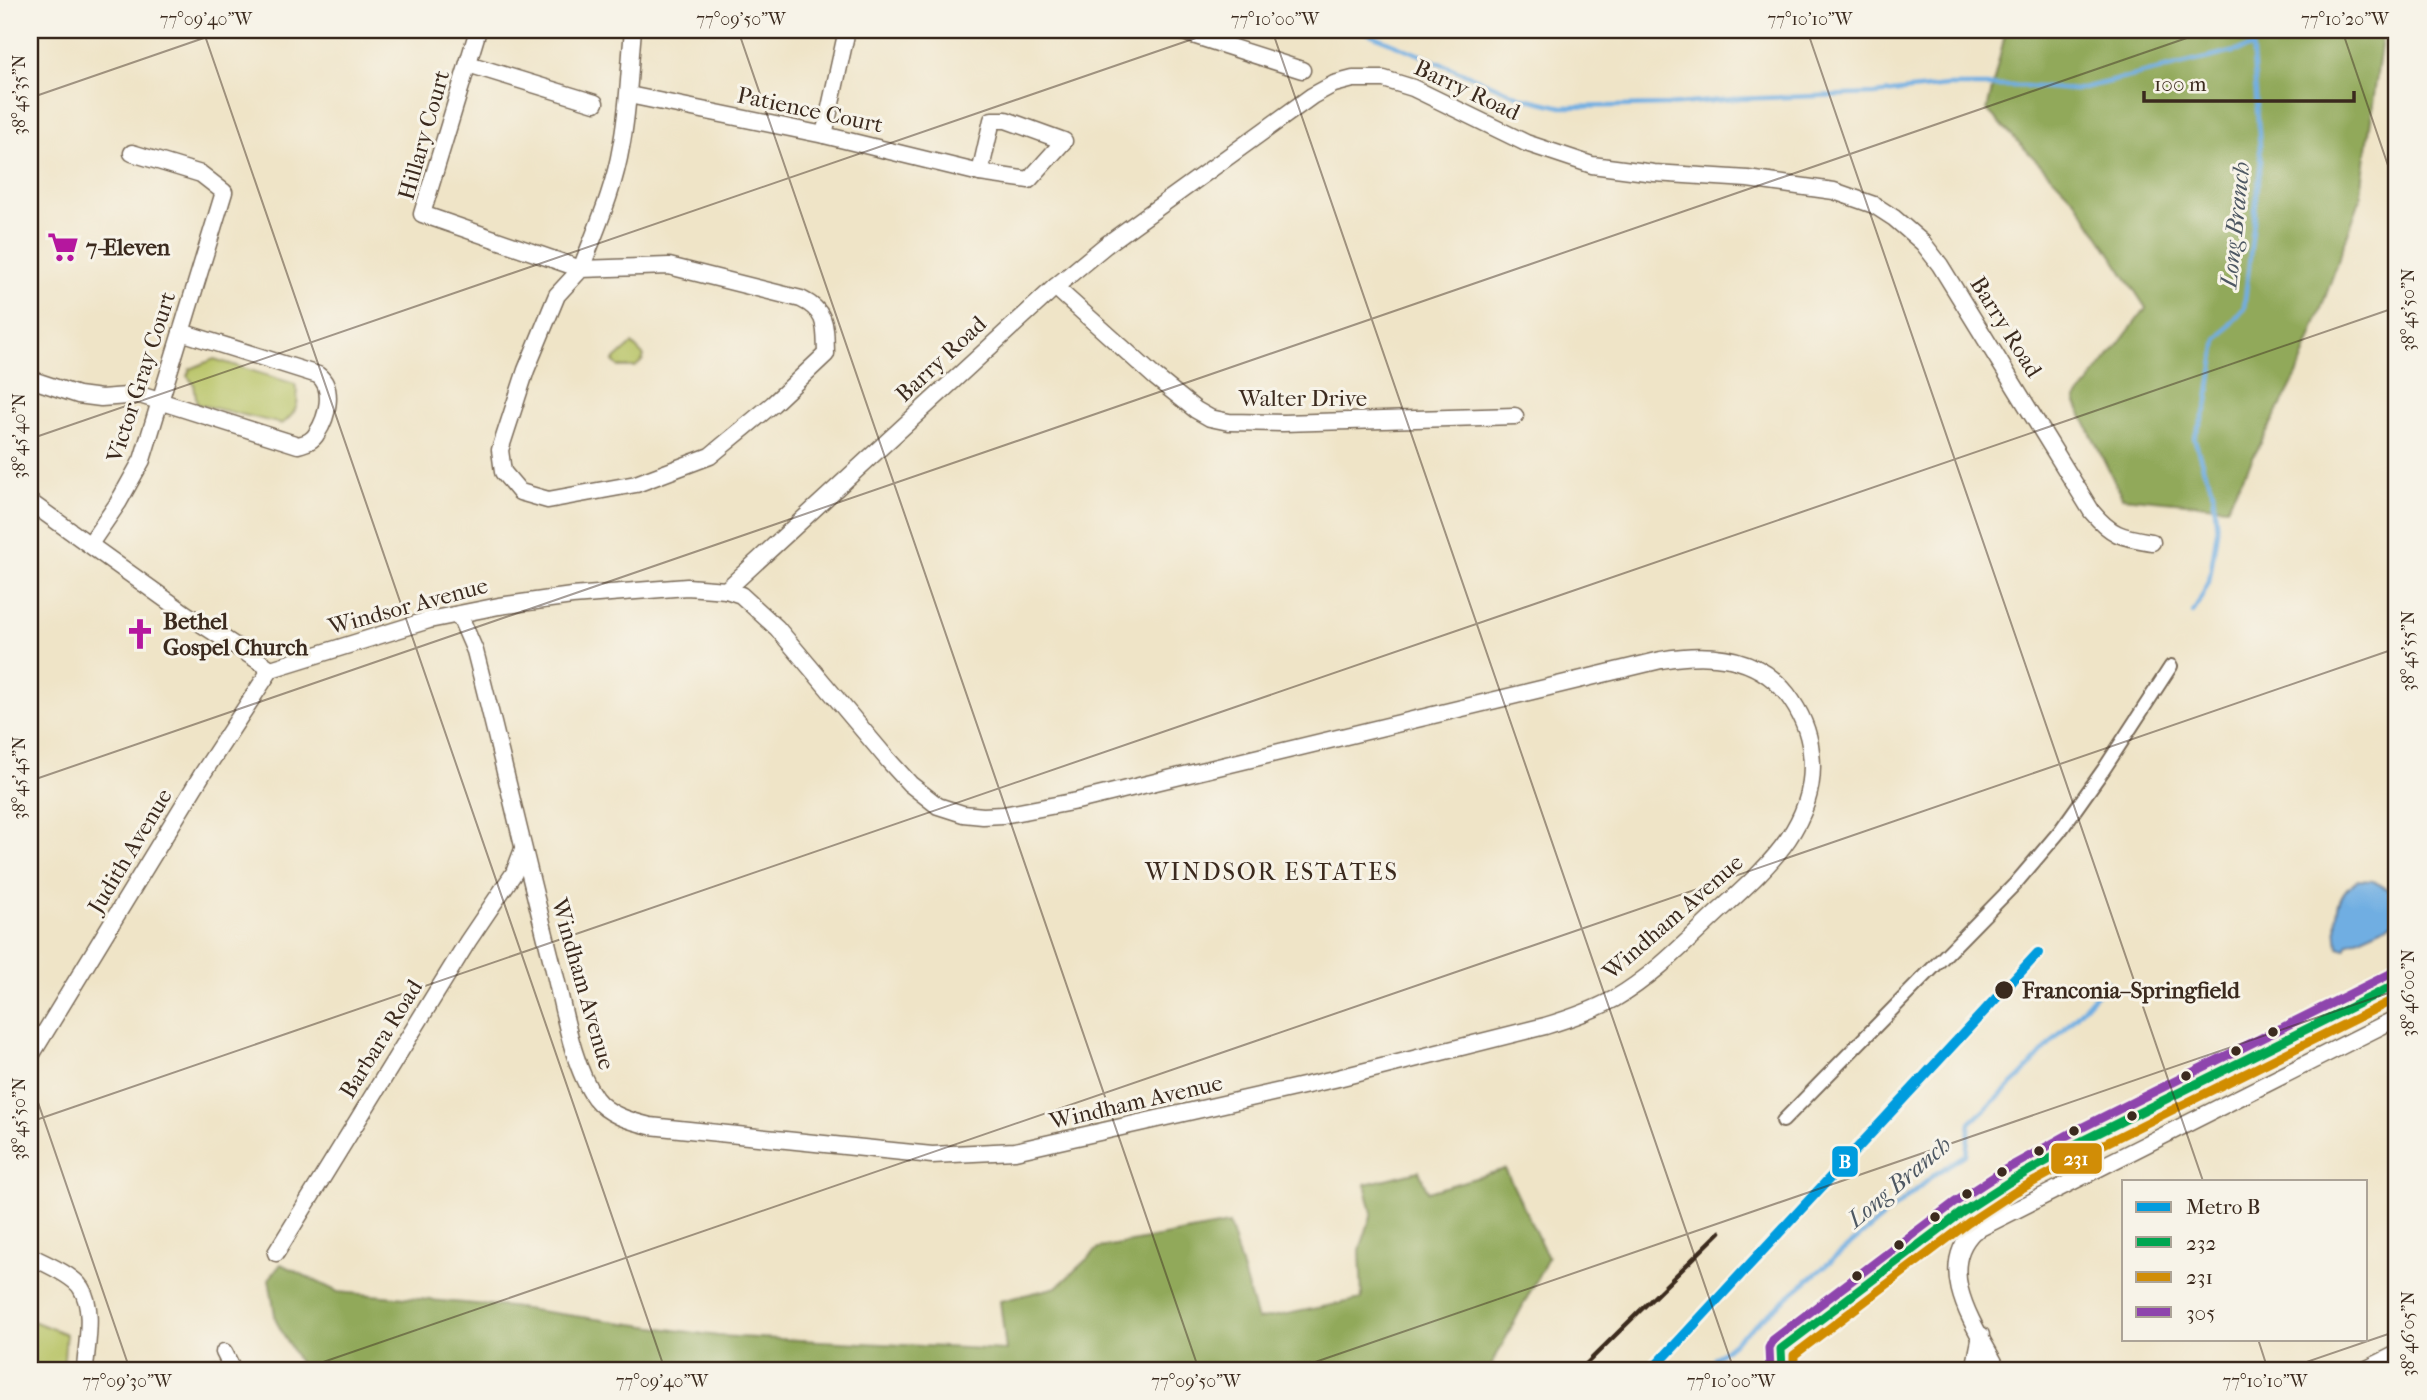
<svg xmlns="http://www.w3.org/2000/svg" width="2427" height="1400" viewBox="0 0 2427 1400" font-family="'IM FELL French Canon',serif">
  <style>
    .green { fill: #b7c365; stroke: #797642; stroke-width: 2 }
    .forest { fill: #91a95a; stroke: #666a3c; stroke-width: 2 }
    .water { fill: #70aee2; stroke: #566c80; stroke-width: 2 }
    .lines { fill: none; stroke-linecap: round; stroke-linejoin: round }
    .stream { stroke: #70aee2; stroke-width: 4.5 }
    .pedestrian-casing { stroke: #7a6b59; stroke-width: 16 }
    .minor-casing { stroke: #7a6b59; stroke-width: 19 }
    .pedestrian { stroke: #fff; stroke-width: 12 }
    .minor { stroke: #fff; stroke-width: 16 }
    .rail { stroke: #3b2a1e; stroke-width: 4.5 }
    .bus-1-casing { stroke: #f7f3e8; stroke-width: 14 }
    .bus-2-casing { stroke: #f7f3e8; stroke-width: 14 }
    .bus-3-casing { stroke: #f7f3e8; stroke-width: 14 }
    .bus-1 { stroke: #00a651; stroke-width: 9 }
    .bus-2 { stroke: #d18d06; stroke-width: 9 }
    .bus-3 { stroke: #8e44ad; stroke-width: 9 }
    .metro-1-casing { stroke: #f7f3e8; stroke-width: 16 }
    .metro-1 { stroke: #009cde; stroke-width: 10 }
    .ticks { fill: none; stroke: #3b2a1e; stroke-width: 2; stroke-opacity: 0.45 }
    .stop-dot { fill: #3b2a1e; stroke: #f7f3e8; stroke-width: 2.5 }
    .labels { text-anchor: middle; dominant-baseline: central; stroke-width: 6; stroke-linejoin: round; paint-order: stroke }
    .street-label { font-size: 23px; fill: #3b2a1e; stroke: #f7f3e8 }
    .poi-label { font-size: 23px; font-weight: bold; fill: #3b2a1e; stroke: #f7f3e8; text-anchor: start }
    .stop-label { font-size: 23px; font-weight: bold; fill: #3b2a1e; stroke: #f7f3e8; text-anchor: start }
    .water-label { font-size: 24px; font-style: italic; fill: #4e5863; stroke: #f7f3e8 }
    .neighbourhood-label { font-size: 24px; letter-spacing: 2px; fill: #3b2a1e; stroke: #f7f3e8 }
    .line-badge { stroke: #f7f3e8; stroke-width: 2.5 }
    .badge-label { font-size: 19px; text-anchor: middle; font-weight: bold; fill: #fff }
    .neatline { fill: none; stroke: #3b2a1e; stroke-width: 2.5 }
    .ticks-label { font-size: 18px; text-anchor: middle; fill: #3b2a1e }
  </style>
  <rect width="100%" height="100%" fill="#f7f3e8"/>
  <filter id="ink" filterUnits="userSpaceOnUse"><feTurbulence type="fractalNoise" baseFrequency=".0143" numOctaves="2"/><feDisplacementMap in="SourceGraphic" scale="14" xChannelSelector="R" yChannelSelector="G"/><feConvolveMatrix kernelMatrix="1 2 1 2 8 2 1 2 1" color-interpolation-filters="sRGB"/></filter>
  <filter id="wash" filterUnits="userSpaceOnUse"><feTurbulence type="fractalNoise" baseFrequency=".00686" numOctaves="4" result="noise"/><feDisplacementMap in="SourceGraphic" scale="28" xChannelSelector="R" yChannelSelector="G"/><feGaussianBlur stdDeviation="1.57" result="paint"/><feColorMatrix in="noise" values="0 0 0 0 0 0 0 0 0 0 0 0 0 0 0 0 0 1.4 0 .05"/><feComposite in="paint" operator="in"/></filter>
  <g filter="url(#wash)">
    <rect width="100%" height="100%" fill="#efe4c7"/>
    <!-- green -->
    <g class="green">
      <path d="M632,344l12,12 -2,5 -7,6h-16l-6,-6z"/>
      <path d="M214,359l81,25c6,18 2,29 -13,40l-85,-20 -3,-20 -7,-8 3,-7z"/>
      <path d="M30,1320l36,14 -3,36h-33z"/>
      <path d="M217,1355l7,15h-21l2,-13z"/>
    </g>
    <!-- forest -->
    <g class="forest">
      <path d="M2006,30h377l-23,170 -62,173 -71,134 -105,-10 -47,-96 71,-93 -70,-107 -89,-91z"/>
      <path d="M1505,1169l43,89 -59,112h-1186l-27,-49 -7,-42 12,-15 57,28 172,15 208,29 288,14 -6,-49 57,-14 42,-39 130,-24 28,96 105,-21 -2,-49 12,-37 -7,-29 54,-13 9,21z"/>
    </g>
    <!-- water -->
    <path class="water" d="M2358,880l15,1 24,13v27l-49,22 -3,6 -7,-2c-3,-24 -5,-54 20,-67z"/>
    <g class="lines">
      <!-- stream -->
      <g class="stream">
        <path d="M1367,33l157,65 38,9 106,-2 66,-6 140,-5 73,-8h77l51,4 178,-43"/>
        <path d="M2193,613l16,-31 8,-51 -4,-42 -9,-19 -10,-33 13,-29 10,-68 27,-32 17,-148 -10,-130"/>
        <path d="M1715,1358l220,-184 31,-20 4,-31 51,-47 86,-94"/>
      </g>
    </g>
  </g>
  <g filter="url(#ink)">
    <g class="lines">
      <defs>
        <path id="pedestrian" d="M1783,1121l232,-237 45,-53 44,-62 67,-103"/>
        <g id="minor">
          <path d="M478,30l-56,184 159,55c15,-40 33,-79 40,-122 8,-39 8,-78 12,-117"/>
          <path d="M1177,30l125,40"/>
          <path d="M468,64l127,39"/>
          <path d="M629,95l195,40 156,38"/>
          <path d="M992,120h14l58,21 -35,39 -49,-7z"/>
          <path d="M824,135l23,-105"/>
          <path d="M669,266l132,33c27,13 24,28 25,55l-53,50 -63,52 -74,28 -88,16 -28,-8 -17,-20 -3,-22 26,-80 31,-75 24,-26z"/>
          <path d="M1055,287l100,90 41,33 14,8 19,4 54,1 232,-7"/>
          <path d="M30,379l48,16 23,3 39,-3 158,50c8,-2 15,-4 19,-12 10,-15 18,-45 1,-58l-137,-43"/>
          <path d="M30,502l156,112 85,55 158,-49 70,-14 73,-10 115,-9 39,3 15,5 36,33 112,133 21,23 28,22 25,8 20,2 20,-1 74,-14 584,-141c46,-8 95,-6 126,34 13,17 22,37 24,58 9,72 -47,118 -95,162 -32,30 -64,63 -102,85 -22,12 -46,20 -69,27l-211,53 -319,72 -83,4 -282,-29c-20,-5 -42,-11 -55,-28 -23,-32 -32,-93 -42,-132 -27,-104 -51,-210 -78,-315l-16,-37"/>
          <path d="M90,544l28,-41 24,-43 82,-268 -23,-18 -69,-21"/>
          <path d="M726,590l329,-303 51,-42 206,-149 22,-12 19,-5h31l29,9 113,55 66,22 62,8 94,6 86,12 40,14 20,13 29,25 17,22 152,247c20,24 30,25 60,30"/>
          <path d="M30,1057l173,-284 68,-104"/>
          <path d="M276,1253l192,-312 46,-68 9,-24"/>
          <path d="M30,1256c14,7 43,19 51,32 14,22 5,58 4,82"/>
          <path d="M224,1352l9,18"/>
          <path d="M1974,1370l7,-35"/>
          <path d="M1998,1370c-20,-40 -65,-99 -24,-139l423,-213"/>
          <path d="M2365,1370l32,-16"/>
        </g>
      </defs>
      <!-- pedestrian casing -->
      <use href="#pedestrian" class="pedestrian-casing"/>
      <!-- minor casing -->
      <use href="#minor" class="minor-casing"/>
      <!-- pedestrian -->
      <use href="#pedestrian" class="pedestrian"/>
      <!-- minor -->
      <use href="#minor" class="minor"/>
      <!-- rail -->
      <path class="rail" d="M1580,1370l140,-138"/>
      <defs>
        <path id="bus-1" d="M1782,1370l-1,-21 180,-136 48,-31 71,-40 317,-158"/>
        <path id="bus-2" d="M1794,1369v-14l174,-132 47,-31 71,-39 311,-155"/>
        <path id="bus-3" d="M1770,1370l-1,-22 4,-8 181,-137 49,-32 72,-40 317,-158"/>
      </defs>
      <!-- bus-1 casing -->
      <use href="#bus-1" class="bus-1-casing"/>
      <!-- bus-2 casing -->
      <use href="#bus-2" class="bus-2-casing"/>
      <!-- bus-3 casing -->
      <use href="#bus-3" class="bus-3-casing"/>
      <!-- bus-1 -->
      <use href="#bus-1" class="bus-1"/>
      <!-- bus-2 -->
      <use href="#bus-2" class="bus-2"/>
      <!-- bus-3 -->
      <use href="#bus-3" class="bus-3"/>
      <defs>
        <path id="metro-1" d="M1652,1370l386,-417"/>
      </defs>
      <!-- metro-1 casing -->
      <use href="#metro-1" class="metro-1-casing"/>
      <!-- metro-1 -->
      <use href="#metro-1" class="metro-1"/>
    </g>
  </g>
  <!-- ticks -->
  <path class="ticks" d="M203,30l462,1340M738,30l461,1340M1272,30l462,1340M1807,30l396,1151M2342,30l55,162M30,98l197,-68M30,439l1189,-409M30,781l2180,-751M30,1079l100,291M30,1122l2367,-815M2258,1339l10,31M300,1370l2097,-722M1292,1370l1105,-380M2283,1370l114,-39"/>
  <!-- icons -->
  <defs>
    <symbol id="supermarket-bare" viewBox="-9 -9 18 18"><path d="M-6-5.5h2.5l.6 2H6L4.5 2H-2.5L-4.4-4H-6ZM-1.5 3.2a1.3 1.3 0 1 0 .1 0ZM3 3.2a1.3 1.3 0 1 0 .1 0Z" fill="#b5179e" stroke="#f7f3e8" stroke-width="2.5" paint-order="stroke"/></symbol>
    <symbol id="church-bare" viewBox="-9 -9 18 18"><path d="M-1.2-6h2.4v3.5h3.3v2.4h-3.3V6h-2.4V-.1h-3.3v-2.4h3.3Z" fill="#b5179e" stroke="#f7f3e8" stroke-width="2.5" paint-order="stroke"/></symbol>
  </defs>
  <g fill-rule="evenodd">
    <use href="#supermarket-bare" x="41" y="225" width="44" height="44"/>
    <use href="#church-bare" x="118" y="612" width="44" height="44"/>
  </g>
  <!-- markers -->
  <g class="stop-dot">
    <circle cx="2004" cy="990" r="10"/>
    <circle cx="2273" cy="1032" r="6"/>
    <circle cx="2236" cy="1051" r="6"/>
    <circle cx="2186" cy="1076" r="6"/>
    <circle cx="2132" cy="1116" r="6"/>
    <circle cx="2074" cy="1131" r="6"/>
    <circle cx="2039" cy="1151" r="6"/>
    <circle cx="2002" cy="1172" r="6"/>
    <circle cx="1967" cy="1194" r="6"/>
    <circle cx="1935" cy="1217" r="6"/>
    <circle cx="1899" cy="1245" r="6"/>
    <circle cx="1857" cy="1276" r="6"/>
  </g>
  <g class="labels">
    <!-- street labels -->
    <g class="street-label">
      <text transform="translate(1467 90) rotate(25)">Barry Road</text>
      <text transform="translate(810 110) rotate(12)">Patience Court</text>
      <text transform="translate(424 135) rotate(-74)">Hillary Court</text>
      <text transform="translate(2006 327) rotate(58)">Barry Road</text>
      <text transform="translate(941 359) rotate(-43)">Barry Road</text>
      <text transform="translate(141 377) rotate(-72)">Victor Gray Court</text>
      <text x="1303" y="398">Walter Drive</text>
      <text transform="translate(408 606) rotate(-15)">Windsor Avenue</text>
      <text transform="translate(130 851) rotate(-59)">Judith Avenue</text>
      <text transform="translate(1673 917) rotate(-41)">Windham Avenue</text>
      <text transform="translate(583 984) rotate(74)">Windham Avenue</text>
      <text transform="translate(381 1039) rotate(-58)">Barbara Road</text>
      <text transform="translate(1136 1102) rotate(-13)">Windham Avenue</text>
    </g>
    <!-- poi labels -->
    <g class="poi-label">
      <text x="86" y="247">7-Eleven</text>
      <text x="163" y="621">Bethel<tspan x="163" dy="26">Gospel Church</tspan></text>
    </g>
    <!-- stop labels -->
    <g class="stop-label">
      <text x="2022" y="990">Franconia–Springfield</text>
    </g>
    <!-- water labels -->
    <g class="water-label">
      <text transform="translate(2235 225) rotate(-84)">Long Branch</text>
      <text transform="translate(1899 1182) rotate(-40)">Long Branch</text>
    </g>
    <!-- neighbourhood labels -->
    <g class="neighbourhood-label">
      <text x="1272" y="872">WINDSOR ESTATES</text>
    </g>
  </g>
  <g class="line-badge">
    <rect x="2050" y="1142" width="53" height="33" rx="7" fill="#d18d06"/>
    <rect x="1831" y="1145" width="28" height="33" rx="7" fill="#009cde"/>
  </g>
  <g class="badge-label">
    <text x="2076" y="1165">231</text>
    <text x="1845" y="1168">B</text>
  </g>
  <!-- margin -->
  <rect width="2427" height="1400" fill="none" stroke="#f7f3e8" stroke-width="77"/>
  <!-- legend -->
  <rect x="2122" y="1180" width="245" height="161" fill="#f7f3e8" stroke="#aca397" stroke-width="2"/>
  <rect x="2136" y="1202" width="35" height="10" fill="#009cde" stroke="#aca397" stroke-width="2"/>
  <text x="2186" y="1214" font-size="21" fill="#3b2a1e">Metro B</text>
  <rect x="2136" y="1237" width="35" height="10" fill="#00a651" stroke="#aca397" stroke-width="2"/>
  <text x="2186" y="1250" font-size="21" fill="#3b2a1e">232</text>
  <rect x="2136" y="1272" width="35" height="10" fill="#d18d06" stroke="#aca397" stroke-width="2"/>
  <text x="2186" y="1284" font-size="21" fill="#3b2a1e">231</text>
  <rect x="2136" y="1307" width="35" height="10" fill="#8e44ad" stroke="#aca397" stroke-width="2"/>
  <text x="2186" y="1320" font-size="21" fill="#3b2a1e">305</text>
  <!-- scale -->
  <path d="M2144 91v10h210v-10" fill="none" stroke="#3b2a1e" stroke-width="3.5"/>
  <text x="2154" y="91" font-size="21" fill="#3b2a1e" stroke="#f7f3e8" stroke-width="5" paint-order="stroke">100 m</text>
  <rect x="38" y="38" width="2350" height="1324" class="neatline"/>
  <g class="ticks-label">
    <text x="206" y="25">77°09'40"W</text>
    <text x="741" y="25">77°09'50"W</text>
    <text x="1275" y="25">77°10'00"W</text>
    <text x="1810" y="25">77°10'10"W</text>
    <text x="2345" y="25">77°10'20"W</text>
    <text transform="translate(19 95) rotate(-90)" y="6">38°45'35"N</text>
    <text transform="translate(2408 310) rotate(-90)" y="6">38°45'50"N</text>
    <text transform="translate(19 436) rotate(-90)" y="6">38°45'40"N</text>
    <text transform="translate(2408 651) rotate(-90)" y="6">38°45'55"N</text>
    <text transform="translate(19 778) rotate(-90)" y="6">38°45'45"N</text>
    <text transform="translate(2408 993) rotate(-90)" y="6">38°46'00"N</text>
    <text transform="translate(19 1119) rotate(-90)" y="6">38°45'50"N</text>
    <text transform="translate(2408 1334) rotate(-90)" y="6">38°46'05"N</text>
    <text x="127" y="1387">77°09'30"W</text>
    <text x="662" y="1387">77°09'40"W</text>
    <text x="1196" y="1387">77°09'50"W</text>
    <text x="1731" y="1387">77°10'00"W</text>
    <text x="2265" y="1387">77°10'10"W</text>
  </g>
</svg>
